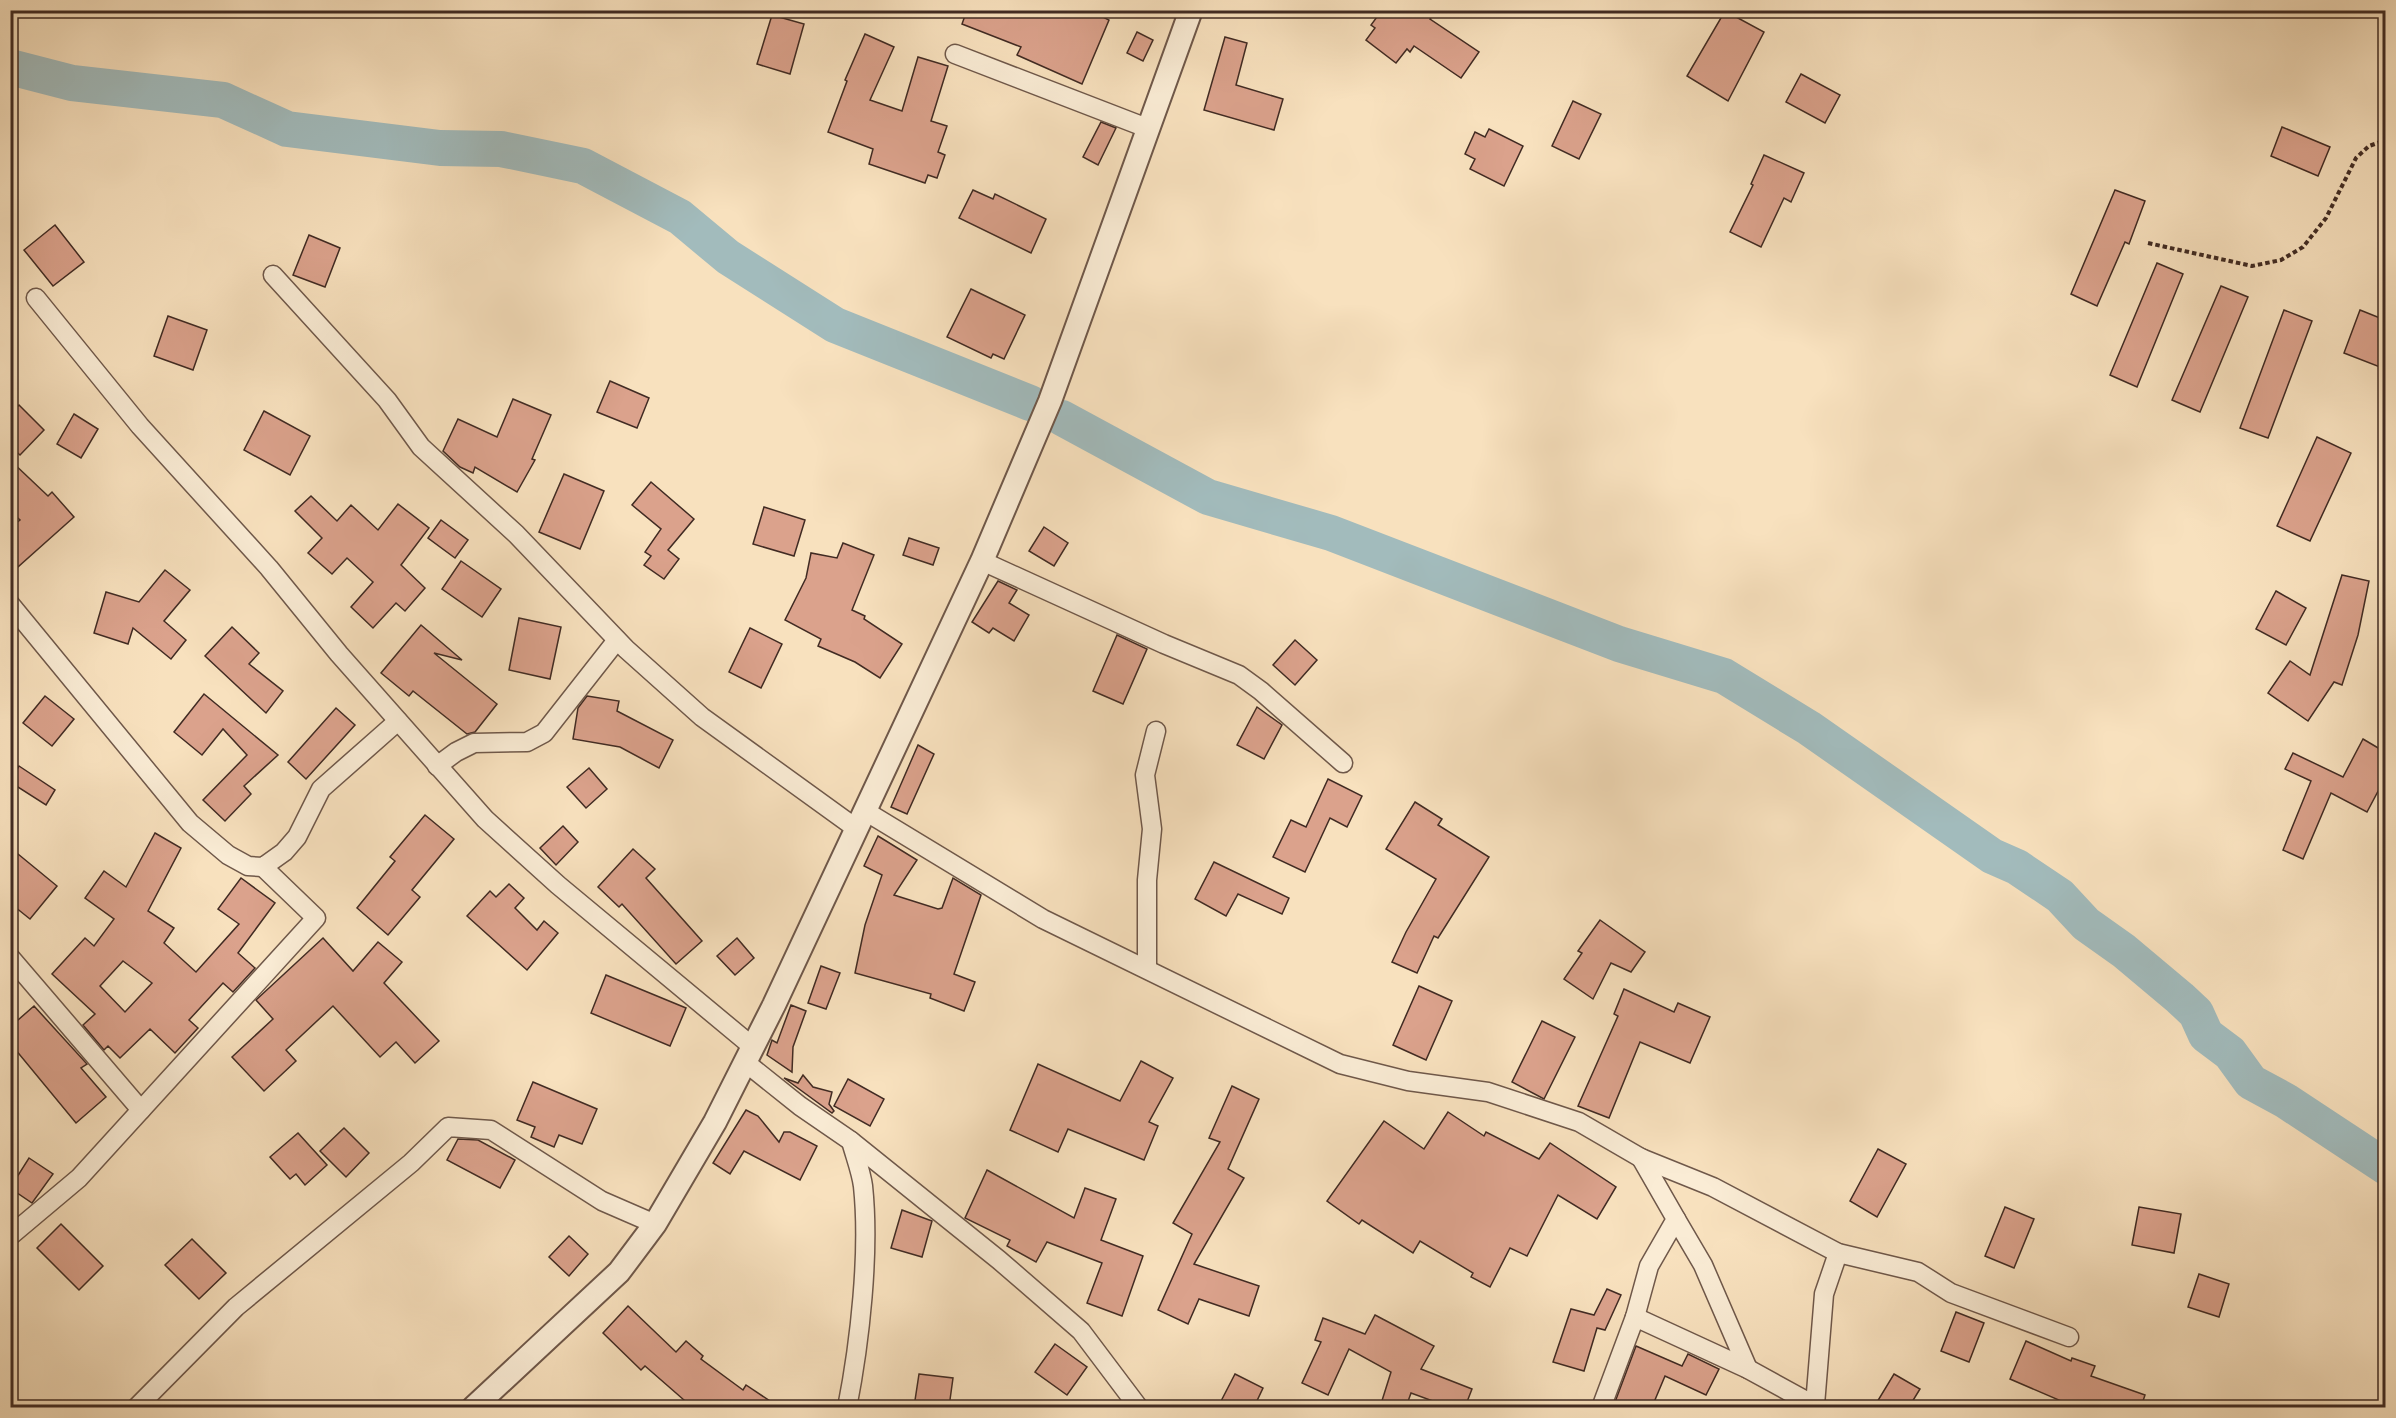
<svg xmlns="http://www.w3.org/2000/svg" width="2396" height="1418" viewBox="0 0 2396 1418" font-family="'Old Standard TT',serif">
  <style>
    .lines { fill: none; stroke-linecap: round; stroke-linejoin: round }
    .river { stroke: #a2bbbc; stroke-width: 36 }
    .building { fill: #dba28c; stroke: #412b23; stroke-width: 1.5; fill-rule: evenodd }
    .minor-casing { stroke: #6f584a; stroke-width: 21 }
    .tertiary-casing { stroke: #6f584a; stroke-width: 26 }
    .path { stroke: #412b23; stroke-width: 4; stroke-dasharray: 4.5 3; stroke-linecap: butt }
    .minor { stroke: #faecd5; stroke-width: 18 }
    .tertiary { stroke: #faecd5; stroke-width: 22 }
  </style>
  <rect width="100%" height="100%" fill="#f8e1be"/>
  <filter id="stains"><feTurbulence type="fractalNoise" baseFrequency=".00333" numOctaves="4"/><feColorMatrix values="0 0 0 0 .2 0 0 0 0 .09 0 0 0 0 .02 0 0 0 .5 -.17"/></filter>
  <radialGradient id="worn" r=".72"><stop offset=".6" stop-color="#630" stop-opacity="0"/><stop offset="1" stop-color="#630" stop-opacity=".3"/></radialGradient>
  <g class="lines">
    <!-- river -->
    <g class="river">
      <path d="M10,67l62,16 151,17 64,29 153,19 61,1 82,17 97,51 48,40 107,68 195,78"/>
      <path d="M1062,418l146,79 123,36 288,111 105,32 85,52 183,128 25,11 43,29 26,28 38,27 56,47 16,15 10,22 24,18 21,29 35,19 100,66"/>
    </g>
  </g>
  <!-- building -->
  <g class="building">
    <path d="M967,10h122l20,10 -27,64 -65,-29 4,-8 -59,-23z"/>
    <path d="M1382,10h54l-6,9 49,33 -18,26 -47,-32 -4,6 -3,-3 -11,14 -30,-23 9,-12 -4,-3z"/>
    <path d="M1725,11l39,21 -36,69 -41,-25z"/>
    <path d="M772,15l32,9 -14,50 -33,-10z"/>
    <path d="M1137,32l16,8 -10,21 -16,-8z"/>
    <path d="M865,34l29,13 -24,53 32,11 16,-54 30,9 -17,55 16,5 -9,26 7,3 -8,23 -9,-3 -3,8 -56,-19 4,-15 -45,-17 19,-51 -2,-1z"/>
    <path d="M1225,37l22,6 -11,42 47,14 -9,31 -70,-20z"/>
    <path d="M1801,74l39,21 -15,28 -39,-21z"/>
    <path d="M1573,101l28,13 -22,45 -27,-13z"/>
    <path d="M1101,122l15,6 -18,37 -15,-8z"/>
    <path d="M2282,127l48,20 -12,29 -47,-20z"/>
    <path d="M1489,129l34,17 -19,40 -34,-17 5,-10 -10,-5 10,-22 10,5z"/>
    <path d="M1764,155l40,18 -13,29 -7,-4 -23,49 -31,-15 23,-47 -2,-1z"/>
    <path d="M973,190l20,9 2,-5 51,25 -15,34 -72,-35z"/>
    <path d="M2115,190l30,11 -16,43 -4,-2 -28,64 -26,-12z"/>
    <path d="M55,225l29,37 -31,24 -29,-36z"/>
    <path d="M309,235l31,13 -15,39 -32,-12z"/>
    <path d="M2157,263l26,11 -46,113 -27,-12z"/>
    <path d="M2221,286l27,11 -48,115 -28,-12z"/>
    <path d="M971,289l54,26 -21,44 -11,-5 -2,4 -44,-21z"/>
    <path d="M2284,310l28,11 -44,117 -28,-10z"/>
    <path d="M2360,310l25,10v49l-41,-16z"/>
    <path d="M168,316l39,14 -14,40 -39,-14z"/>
    <path d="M610,381l39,17 -12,30 -40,-16z"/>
    <path d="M513,399l38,16 -19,44 3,1 -18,32 -42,-25 -2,6 -13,-6 -17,-16 15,-32 39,18z"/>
    <path d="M19,405l25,25 -24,25 -10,-9v-32z"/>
    <path d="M264,411l46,25 -20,39 -46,-25z"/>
    <path d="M74,414l24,15 -17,29 -24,-14z"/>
    <path d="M2317,437l34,16 -41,88 -33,-15z"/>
    <path d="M10,460l38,36 4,-4 22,25 -64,57v-46l10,-8 -10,-9z"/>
    <path d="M564,474l40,17 -24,58 -41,-17z"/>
    <path d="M651,482l43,37 -26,31 11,9 -15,20 -20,-14 7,-9 -6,-4 16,-23 -29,-24z"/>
    <path d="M311,496l26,25 14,-16 27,25 20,-26 31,24 -28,37 24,23 -20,23 -9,-8 -23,25 -22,-21 22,-25 -26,-24 -15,16 -24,-21 14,-15 -27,-27z"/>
    <path d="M764,507l41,13 -11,36 -41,-12z"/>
    <path d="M441,520l27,20 -13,18 -27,-20z"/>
    <path d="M1044,527l24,16 -14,23 -25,-15z"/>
    <path d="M909,538l30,10 -6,17 -30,-10z"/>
    <path d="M843,543l31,12 -22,55 13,6 -1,3 38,25 -22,34 -25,-16 -37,-16 3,-7 -36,-19 21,-42 5,-25 26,5z"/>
    <path d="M461,561l40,28 -19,28 -40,-28z"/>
    <path d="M165,570l25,20 -26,31 22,19 -15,19 -38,-31 -5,16 -34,-11 12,-41 33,10z"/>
    <path d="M2342,575l27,6 -11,54 -16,50 -8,-3 -26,39 -40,-28 22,-32 20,14z"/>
    <path d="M998,581l19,9 -8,13 20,12 -15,26 -21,-13 -4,5 -17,-11z"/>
    <path d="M2276,591l30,17 -20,37 -30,-16z"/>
    <path d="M519,618l42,9 -11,52 -41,-9z"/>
    <path d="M421,625l41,35 -28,-7 63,51 -22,28 -8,2 -54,-43 -4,5 -28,-23z"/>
    <path d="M232,627l27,26 -10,11 34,27 -17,22 -61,-57z"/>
    <path d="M750,628l32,16 -21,44 -32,-16z"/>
    <path d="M1117,635l30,14 -24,55 -30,-13z"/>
    <path d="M1295,640l22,20 -22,25 -22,-20z"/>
    <path d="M204,694l74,61 -34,31 7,8 -26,27 -22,-21 44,-45 -24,-26 -21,26 -28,-23z"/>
    <path d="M45,696l29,23 -22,27 -29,-23z"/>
    <path d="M587,696l32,5 -2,10 56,29 -14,28 -39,-21 -47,-8 5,-31z"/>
    <path d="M1257,707l25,18 -18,34 -27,-14z"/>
    <path d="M336,708l19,17 -49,54 -18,-17z"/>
    <path d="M2363,739l22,13v26l-18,34 -36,-19 -28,66 -20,-9 28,-69 -26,-12 8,-16 50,24z"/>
    <path d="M918,745l16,9 -27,60 -16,-7z"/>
    <path d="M19,766l36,24 -9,15 -36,-23z"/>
    <path d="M589,768l18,21 -21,19 -19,-21z"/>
    <path d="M1328,779l34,17 -15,31 -17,-9 -25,54 -32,-15 18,-37 15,7z"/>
    <path d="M1415,802l27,17 -4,6 51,32 -51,81 -4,-2 -17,37 -25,-11 14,-30 30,-53 -50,-30z"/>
    <path d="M425,815l29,24 -42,51 8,7 -32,38 -31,-27 38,-47 -5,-4z"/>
    <path d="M563,826l15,16 -22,23 -16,-17z"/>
    <path d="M155,833l26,15 -33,63 26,17 -10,15 32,29 43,-48 -21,-15 23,-31 34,25 -37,50 17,15 -22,24 -10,-9 -34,37 9,8 -23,25 -25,-24 -30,29 -12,-12 -4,4 -21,-25 12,-11 -43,-40 33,-36 9,8 20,-27 -29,-21 19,-27 22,16zM123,961l29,22 -27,29 -25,-26z"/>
    <path d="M878,836l39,24 -23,35 44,14 4,-1 11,-30 28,17 -27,79 21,8 -11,29 -34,-13 1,-4 -76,-21 10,-48 17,-50 -18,-9z"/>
    <path d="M633,849l22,20 -9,9 56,63 -26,23 -54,-60 -3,3 -21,-20z"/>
    <path d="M18,854l39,32 -27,33 -20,-16v-40z"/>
    <path d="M1214,862l75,36 -7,16 -44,-20 -12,22 -31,-17z"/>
    <path d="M509,884l15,14 -9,10 22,22 7,-9 14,12 -31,37 -60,-54 23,-25 6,6z"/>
    <path d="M1600,920l45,32 -14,20 -20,-9 -18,36 -29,-20 18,-26 -4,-2z"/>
    <path d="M323,938l30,33 25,-29 24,20 -18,21 55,58 -24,22 -19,-21 -16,15 -47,-51 -47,44 10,11 -32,30 -32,-34 41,-38 -17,-19z"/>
    <path d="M737,938l17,20 -19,17 -18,-19z"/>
    <path d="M821,966l19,7 -14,36 -18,-6z"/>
    <path d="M606,975l80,33 -16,38 -79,-33z"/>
    <path d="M1419,986l33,15 -26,59 -33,-15z"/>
    <path d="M1624,989l50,23 4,-9 32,14 -20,46 -50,-21 -31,76 -31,-12 40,-90 -4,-2z"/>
    <path d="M791,1005l15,6 -13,36 -1,25 -25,-17 5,-15 5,3z"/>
    <path d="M34,1006l53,58 -6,4 25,29 -30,26 -66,-80v-16z"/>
    <path d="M1542,1021l33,16 -31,62 -32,-17z"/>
    <path d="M1141,1061l32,17 -24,44 9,4 -14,34 -76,-31 -10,23 -48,-22 28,-66 82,37z"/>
    <path d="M803,1075l10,12 19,5 -3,12 5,7 -2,2 -48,-35 14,5z"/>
    <path d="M848,1079l36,20 -14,27 -36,-20z"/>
    <path d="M533,1082l64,27 -15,35 -23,-9 -5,12 -23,-10 4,-10 -18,-7z"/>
    <path d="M1232,1086l27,13 -31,70 16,9 -50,86 65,22 -10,30 -50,-17 -11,25 -30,-14 34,-76 -19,-11 47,-81 -11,-4z"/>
    <path d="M746,1110l12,6 21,26 5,-10h6l27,14 -17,34 -56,-29 -14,23 -17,-11z"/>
    <path d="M1448,1112l36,24 2,-4 53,27 11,-16 66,44 -19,32 -39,-24 -31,61 -17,-8 -20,39 -19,-10 2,-4 -53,-32 -7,12 -51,-33 -3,4 -32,-23 57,-80 40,28z"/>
    <path d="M344,1128l25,25 -23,24 -26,-26z"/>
    <path d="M298,1133l29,32 -22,20 -9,-11 -6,5 -20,-22z"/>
    <path d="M458,1139l20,1 37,20 -15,28 -53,-28z"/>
    <path d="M1878,1149l28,15 -29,53 -27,-16z"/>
    <path d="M29,1158l24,16 -21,29 -22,-15z"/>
    <path d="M987,1170l87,48 11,-30 31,11 -15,41 42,16 -21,60 -35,-13 15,-40 -55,-21 -11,20 -29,-16 3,-6 -45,-22z"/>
    <path d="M2005,1207l29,12 -20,49 -29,-12z"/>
    <path d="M2139,1207l42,7 -7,39 -42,-8z"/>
    <path d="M902,1210l30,11 -10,36 -31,-9z"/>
    <path d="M61,1224l42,42 -24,24 -42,-42z"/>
    <path d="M569,1236l19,18 -19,22 -20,-19z"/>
    <path d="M192,1239l34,34 -27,26 -34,-34z"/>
    <path d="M2199,1274l30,10 -10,33 -31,-10z"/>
    <path d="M1607,1289l14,6 -16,35 -8,-2 -13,43 -31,-9 18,-53 23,6z"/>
    <path d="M628,1306l48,46 10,-11 17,15 -2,3 42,31 3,-5 33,22h-101l6,-7 -39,-34 -4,4 -38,-37z"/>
    <path d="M1956,1312l28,11 -15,39 -28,-11z"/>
    <path d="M1375,1315l59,31 -13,23 51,20 -7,18h-16l-38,-14 -5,14h-26l11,-35 -42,-23 -21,46 -26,-12 19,-41 -6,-2 8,-22 42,16z"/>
    <path d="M2026,1341l45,20 1,-3 23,8 -4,10 54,19 -4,12h-66l-65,-28z"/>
    <path d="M1055,1344l32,23 -20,28 -32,-23z"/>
    <path d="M1636,1346l46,20 6,-12 31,15 -13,26 -41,-19 -13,31h-25l-12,-5z"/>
    <path d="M919,1374l34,4 -4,29h-35z"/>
    <path d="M1235,1374l28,14 -9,19h-36z"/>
    <path d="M1894,1374l26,15 -11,18h-35z"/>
  </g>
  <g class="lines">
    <defs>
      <g id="minor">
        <path d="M955,54l192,74"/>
        <path d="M273,275l114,125 34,47 95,87 110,115 76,68 155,112"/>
        <path d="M36,298l104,128 129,142 70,86 146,165 73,66 195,162"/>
        <path d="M982,561l182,83 75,31 22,16 82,72"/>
        <path d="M10,604l180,219 38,32 20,11 15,1 21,-15 13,-15 24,-48 77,-68"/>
        <path d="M437,766l19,-14 18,-9 53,-1 17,-9 73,-93"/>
        <path d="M865,811l178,108 297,145 68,17 80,11 91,30 62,36 72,29 125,66 80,19 33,21 118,44"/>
        <path d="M10,957l131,153"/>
        <path d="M1147,969v-89l5,-51 -7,-54 11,-44"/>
        <path d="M745,1062l55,44 51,35 148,119 82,71 58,77"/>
        <path d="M1676,1219l27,46 45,104"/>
        <path d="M10,1236l69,-58 237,-260 -53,-51"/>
        <path d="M1635,1317l113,52 71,39"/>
        <path d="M1815,1405l9,-111 14,-41"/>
        <path d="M136,1408l100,-101 175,-144 37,-36 43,3 111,71 53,23"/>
        <path d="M847,1408c13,-66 23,-156 16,-222 -2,-15 -8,-30 -12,-45"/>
        <path d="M1601,1408l34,-91 14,-51 27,-47 -35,-61"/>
      </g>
      <path id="tertiary" d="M473,1408l146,-136 36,-48 60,-102 59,-117 208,-444 68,-160 141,-391"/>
    </defs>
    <!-- minor casing -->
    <use href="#minor" class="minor-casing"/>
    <!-- tertiary casing -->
    <use href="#tertiary" class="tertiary-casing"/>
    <!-- path -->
    <path class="path" d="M2148,243l104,23 29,-6 22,-13 23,-29 30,-60 13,-12 17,-6"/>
    <!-- minor -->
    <use href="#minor" class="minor"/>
    <!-- tertiary -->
    <use href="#tertiary" class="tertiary"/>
  </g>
  <!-- margin -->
  <rect width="2396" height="1418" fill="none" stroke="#f8e1be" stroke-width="36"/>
  <rect x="12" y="12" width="2372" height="1394" fill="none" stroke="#412b23" stroke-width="3"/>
  <rect x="18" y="18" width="2360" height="1382" fill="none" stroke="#412b23" stroke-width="1.5"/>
  <rect width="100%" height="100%" filter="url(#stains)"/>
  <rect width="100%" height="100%" fill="url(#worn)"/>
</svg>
